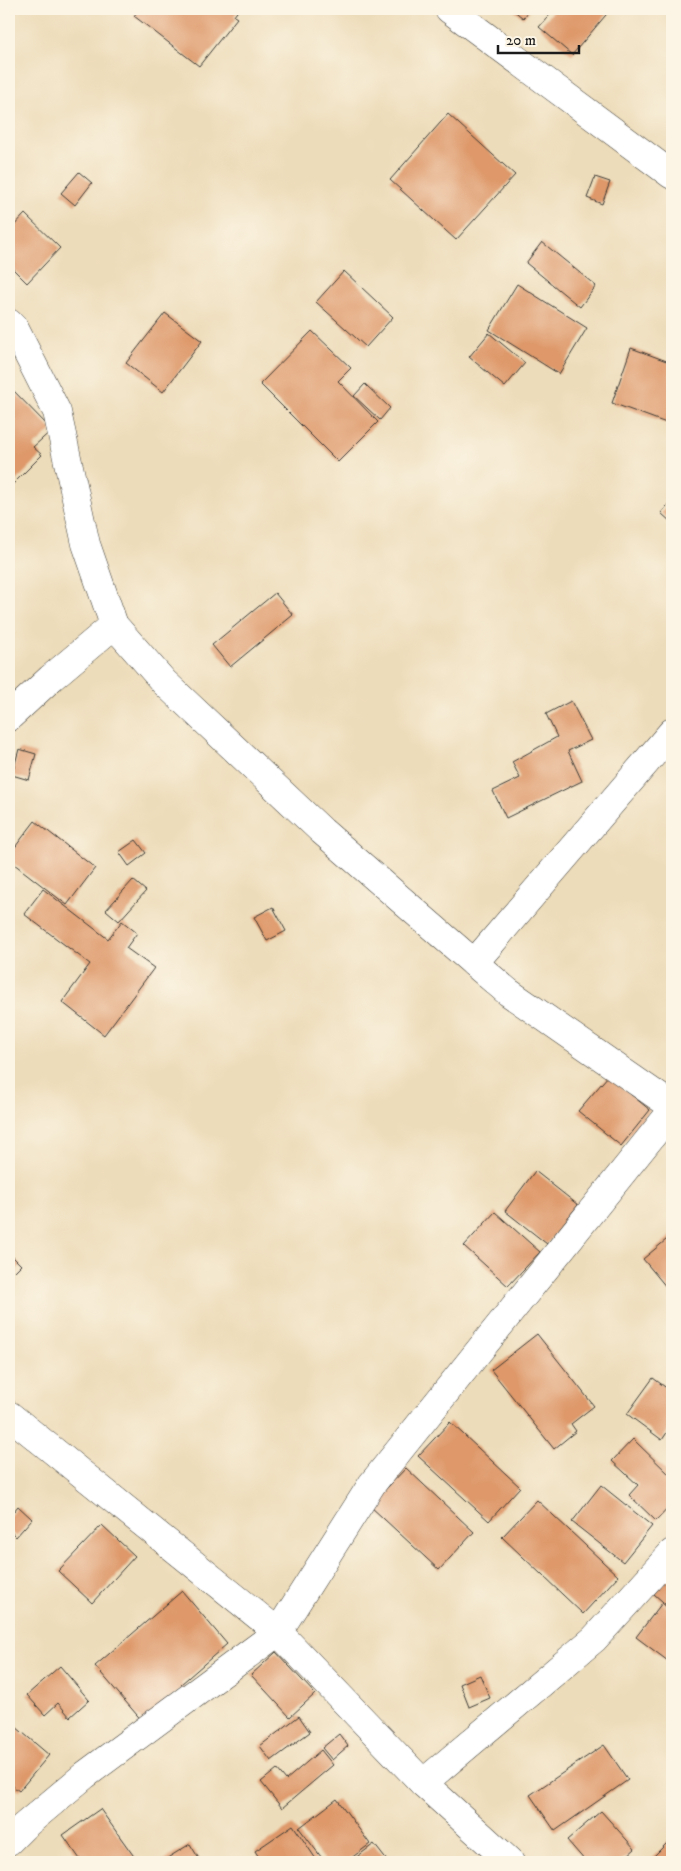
<svg xmlns="http://www.w3.org/2000/svg" width="681" height="1871" viewBox="0 0 681 1871" font-family="'IM FELL DW Pica',serif">
  <style>
    .building { fill: #de9869 }
    .lines { fill: none; stroke-linecap: round; stroke-linejoin: round }
    .minor-casing { stroke: #3b3934; stroke-width: 29 }
    .minor { stroke: #fff; stroke-width: 28 }
  </style>
  <rect width="100%" height="100%" fill="#fcf5e5"/>
  <filter id="ink" filterUnits="userSpaceOnUse"><feTurbulence type="fractalNoise" baseFrequency=".02" numOctaves="2"/><feDisplacementMap in="SourceGraphic" scale="10" xChannelSelector="R" yChannelSelector="G"/><feConvolveMatrix kernelMatrix="1 2 1 2 8 2 1 2 1" color-interpolation-filters="sRGB"/></filter>
  <filter id="wash" filterUnits="userSpaceOnUse"><feTurbulence type="fractalNoise" baseFrequency=".0096" numOctaves="4" result="noise"/><feDisplacementMap in="SourceGraphic" scale="20" xChannelSelector="R" yChannelSelector="G"/><feGaussianBlur stdDeviation="1.12" result="paint"/><feColorMatrix in="noise" values="0 0 0 0 0 0 0 0 0 0 0 0 0 0 0 0 0 1.4 0 .05"/><feComposite in="paint" operator="in"/></filter>
  <g filter="url(#wash)">
    <rect width="100%" height="100%" fill="#eddcb9"/>
    <g id="blocks">
      <!-- building -->
      <g class="building">
        <path d="M139,9h100l-5,7 3,2 -38,48 -65,-50z"/>
        <path d="M512,9h19l-8,9z"/>
        <path d="M555,9h56l-39,46 -33,-28z"/>
        <path d="M448,114l67,61 -59,65 -66,-60z"/>
        <path d="M79,172l13,11 -17,22 -14,-12z"/>
        <path d="M595,177l15,5 -8,22 -15,-6z"/>
        <path d="M25,214l35,34 -33,35 -18,-18v-34z"/>
        <path d="M542,242l54,44 -16,21 -54,-44z"/>
        <path d="M344,271l49,46 -27,30 -50,-45z"/>
        <path d="M517,284l70,44 -28,46 -70,-44z"/>
        <path d="M165,313l37,28 -39,51 -37,-29z"/>
        <path d="M312,331l39,37 -13,13 40,41 -40,40 -78,-78z"/>
        <path d="M489,333l36,30 -20,24 -36,-30z"/>
        <path d="M631,348l41,15v53l-3,8 -57,-21z"/>
        <path d="M365,384l25,24 -10,12 -26,-24z"/>
        <path d="M9,386l43,44 -19,17 9,8 -33,33z"/>
        <path d="M672,500v23l-11,-10z"/>
        <path d="M275,593l18,22 -63,52 -18,-22z"/>
        <path d="M571,701l20,39 -23,11 14,30 -76,37 -13,-27 27,-13 -8,-16 45,-25 -11,-23z"/>
        <path d="M672,745v20l-9,-9z"/>
        <path d="M19,749l17,5 -7,26 -17,-5z"/>
        <path d="M35,821l60,47 -28,37 -58,-45v-5z"/>
        <path d="M136,840l10,13 -17,13 -10,-14z"/>
        <path d="M133,880l13,11 -27,30 -13,-11z"/>
        <path d="M43,889l65,50 14,-18 15,12 -11,15 28,20 -50,67 -42,-33 28,-38 -66,-50z"/>
        <path d="M273,907l13,24 -19,10 -13,-24z"/>
        <path d="M608,1076l42,34 -29,36 -43,-35z"/>
        <path d="M535,1171l43,34 -31,39 -42,-33z"/>
        <path d="M495,1212l45,40 -32,34 -44,-40z"/>
        <path d="M672,1235v59l-29,-35z"/>
        <path d="M9,1253l12,12 -12,12z"/>
        <path d="M537,1334l57,72 -23,18 5,7 -22,18 -63,-79z"/>
        <path d="M653,1378l19,14v33l-10,15 -35,-26z"/>
        <path d="M450,1422l70,65 -31,34 -71,-65z"/>
        <path d="M633,1439l39,38v27l-16,17 -27,-26 9,-10 -26,-24z"/>
        <path d="M406,1468l68,64 -35,38 -69,-64z"/>
        <path d="M601,1485l51,41 -29,36 -51,-40z"/>
        <path d="M537,1500l81,76 -35,38 -81,-77z"/>
        <path d="M18,1506l14,13 -16,18 -7,-7v-13z"/>
        <path d="M102,1525l33,31 -43,47 -34,-32z"/>
        <path d="M669,1576l3,2v32l-18,-16z"/>
        <path d="M182,1591l45,53 -46,40 3,3 -41,35 -48,-56z"/>
        <path d="M662,1603l10,8v53l-36,-27z"/>
        <path d="M276,1652l39,42 -25,23 -39,-42z"/>
        <path d="M60,1666l29,34 -19,17 -12,-14 -13,12 -18,-20z"/>
        <path d="M480,1675l10,23 -21,9 -9,-23z"/>
        <path d="M299,1716l11,16 -39,29 -11,-15z"/>
        <path d="M9,1721l40,34 -30,36 -10,-8z"/>
        <path d="M339,1734l9,12 -16,14 -10,-12z"/>
        <path d="M604,1745l24,35 -73,51 -25,-36z"/>
        <path d="M321,1750l12,15 -51,43 -21,-26 16,-13 9,11z"/>
        <path d="M337,1799l33,45 -24,18h-21l-26,-34z"/>
        <path d="M100,1809l38,53h-56l-19,-27z"/>
        <path d="M601,1811l34,38 -15,13h-34l-19,-22z"/>
        <path d="M293,1825l25,37h-56l-7,-11z"/>
        <path d="M672,1838v24h-24z"/>
        <path d="M190,1844l11,18h-40z"/>
        <path d="M374,1844l14,18h-38z"/>
      </g>
    </g>
  </g>
  <g filter="url(#ink)">
    <use href="#blocks" fill-opacity="0" stroke="#3b3934" stroke-width="1"/>
    <g class="lines">
      <defs>
        <g id="minor">
          <path d="M449,9l223,166"/>
          <path d="M9,323l6,6 42,83 29,132 28,81 50,57 158,149 152,132 34,29 164,114"/>
          <path d="M9,717l42,-39 63,-53"/>
          <path d="M474,963l198,-231"/>
          <path d="M9,1415l269,217 145,151 87,79"/>
          <path d="M423,1783l171,-144 78,-86"/>
          <path d="M9,1841l14,-14 62,-52 193,-143 94,-148 300,-373"/>
        </g>
      </defs>
      <!-- minor casing -->
      <use href="#minor" class="minor-casing"/>
      <!-- minor -->
      <use href="#minor" class="minor"/>
    </g>
  </g>
  <!-- margin -->
  <rect width="681" height="1871" fill="none" stroke="#fcf5e5" stroke-width="30"/>
  <!-- scale -->
  <path d="M498 45v8h81v-8" fill="none" stroke="#1c1c1c" stroke-width="2.5"/>
  <text x="506" y="45" font-size="15" fill="#1c1c1c" stroke="#fcf5e5" stroke-width="4" paint-order="stroke">20 m</text>
</svg>
